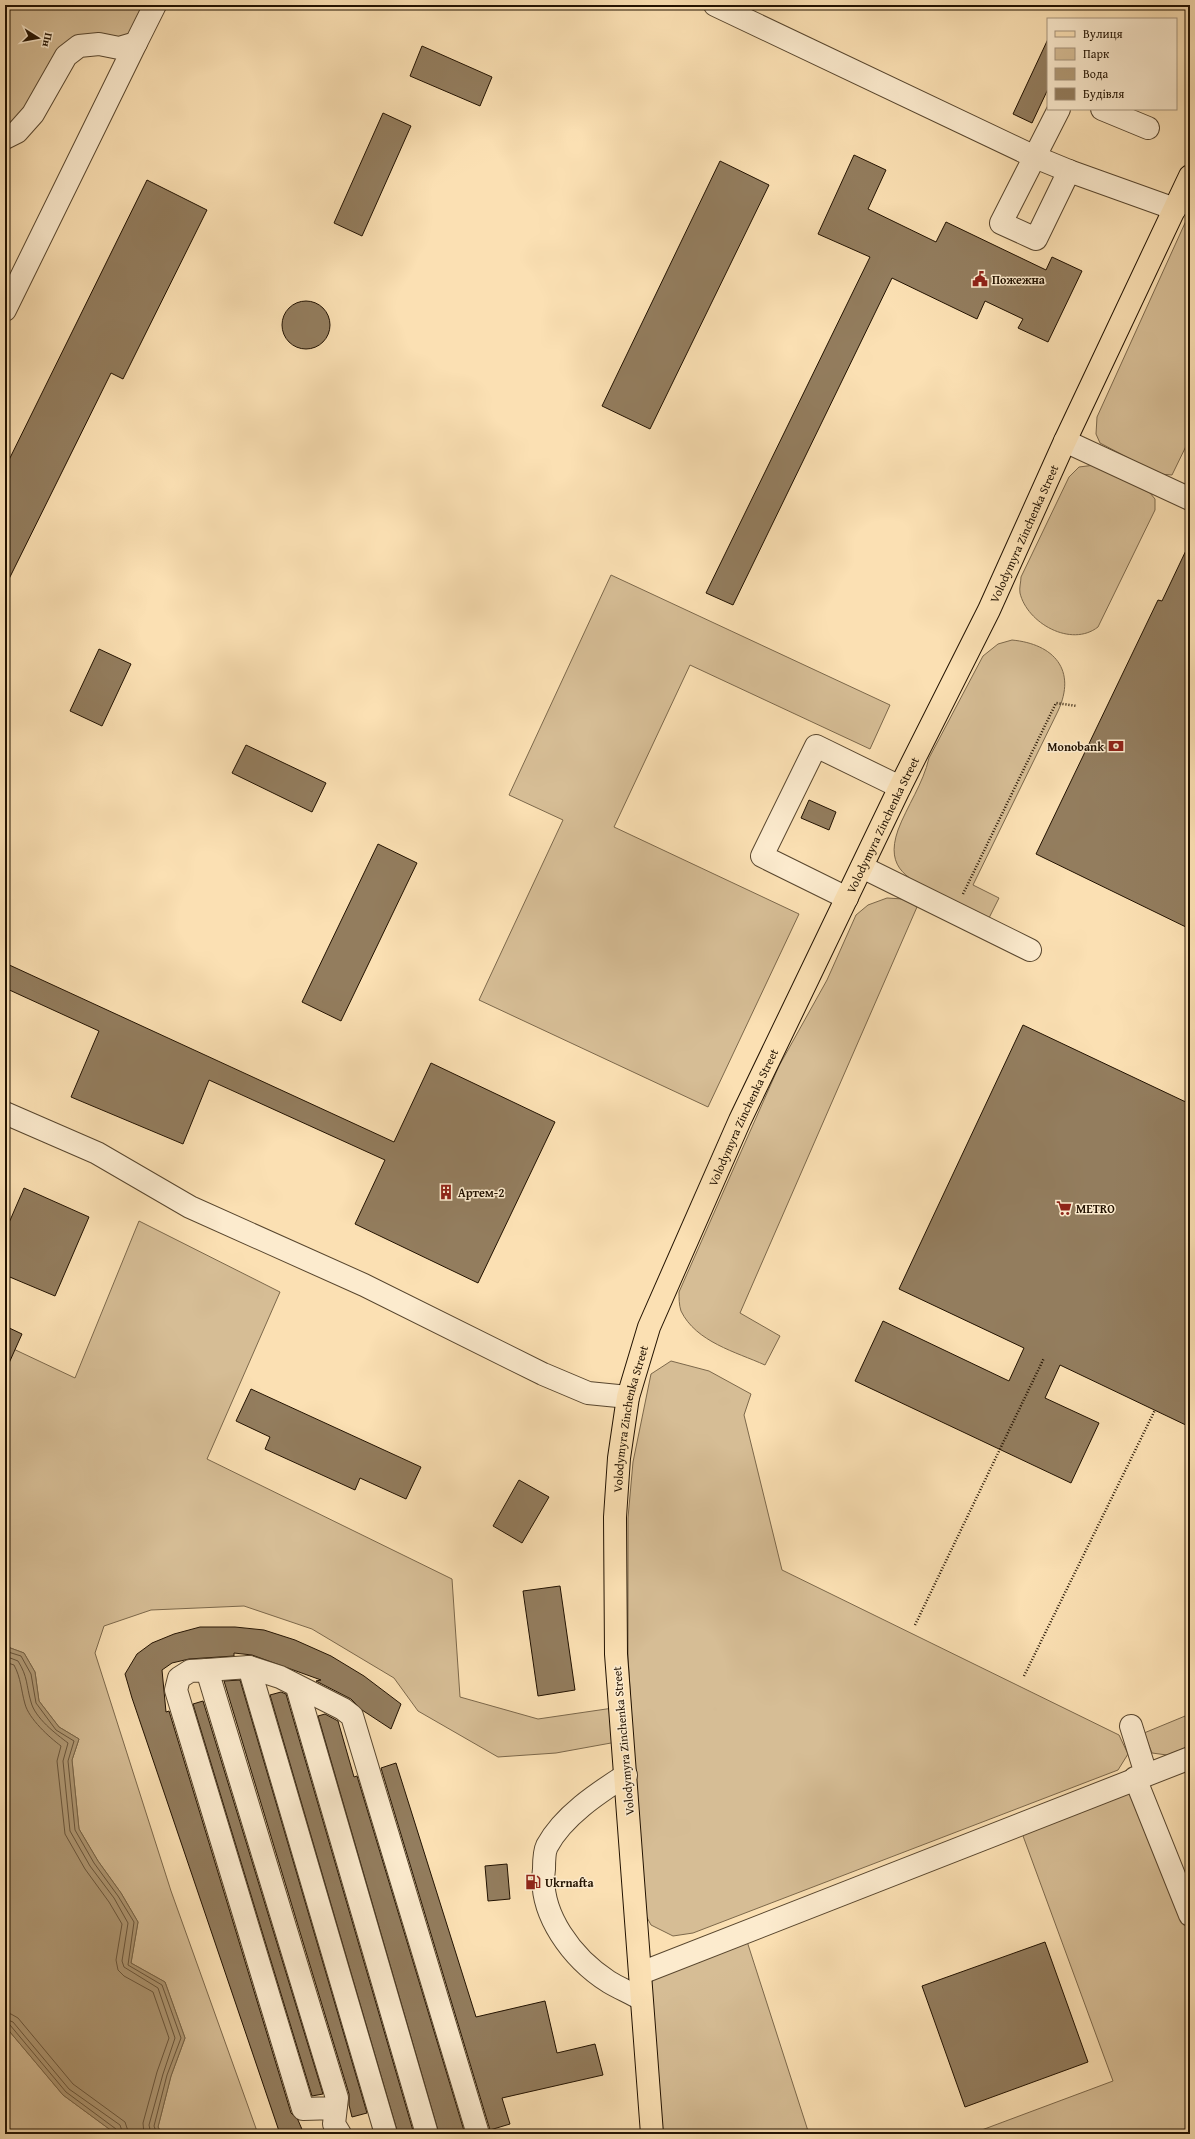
<svg xmlns="http://www.w3.org/2000/svg" width="1195" height="2139" viewBox="0 0 1195 2139" font-family="'Gentium Book Plus',serif">
  <style>
    .green { fill: #d6bd95; stroke: #7c684b }
    .water { fill: #b19a76; stroke: #786447 }
    .lines { fill: none; stroke-linecap: round; stroke-linejoin: round }
    .shore { stroke: #6a563c; stroke-width: 1 }
    .building { fill: #937d5e; stroke: #221201 }
    .minor-casing { stroke: #58462e; stroke-width: 24 }
    .major-casing { stroke: #221201; stroke-width: 24 }
    .path { stroke: #221201; stroke-width: 2.5; stroke-dasharray: 1 2; stroke-linecap: butt }
    .minor { stroke: #fcebce; stroke-width: 22 }
    .major { stroke: #fbe0b3; stroke-width: 22 }
    .labels { text-anchor: middle; dominant-baseline: central; stroke-width: 3; stroke-linejoin: round; paint-order: stroke }
    .poi-label { font-size: 12px; font-weight: bold; fill: #221201; stroke: #fcebce; text-anchor: start }
    .street-label { font-size: 12px; fill: #221201; stroke: #fcebce }
  </style>
  <rect width="100%" height="100%" fill="#fbe0b3"/>
  <filter id="stains"><feTurbulence type="fractalNoise" baseFrequency=".005" numOctaves="4"/><feColorMatrix values="0 0 0 0 .2 0 0 0 0 .09 0 0 0 0 .02 0 0 0 .5 -.17"/></filter>
  <radialGradient id="worn" r=".72"><stop offset=".6" stop-color="#630" stop-opacity="0"/><stop offset="1" stop-color="#630" stop-opacity=".3"/></radialGradient>
  <!-- green -->
  <g class="green">
    <path d="M5,5h150l-19,38 -57,3 -74,92z"/>
    <path d="M1190,212v226l-18,37 -13,-1 -59,-31 -4,-9 1,-17z"/>
    <path d="M1095,465l55,28 5,6v11l-57,117c-27,21 -71,-4 -78,-34 -1,-5 1,-11 1,-16l48,-100 10,-10z"/>
    <path d="M611,575l279,130 -20,44 -180,-84 -76,162 185,87 -91,193 -229,-107 84,-180 -54,-25z"/>
    <path d="M1012,640c42,4 65,30 46,71l-85,174 26,13 -10,20c-16,-8 -33,-16 -49,-24 -30,-14 -56,-24 -42,-64 9,-24 25,-46 31,-72l54,-102 15,-12z"/>
    <path d="M887,898l16,1 14,8 -177,406 40,23 -15,29c-29,-13 -69,-23 -84,-54 -2,-6 -2,-13 -2,-19l100,-226 48,-86 29,-65 12,-10z"/>
    <path d="M139,1221l141,71 -73,167 245,120 8,118 78,22 82,-12 2,34 -66,12 -58,4 -80,-46 -24,-33 -82,-49 -68,-23 -93,4 -47,16 -9,27 76,238 87,243h-96l-4,-7 13,-51 14,-38 -20,-56 -34,-19 7,-41 -17,-29 -23,-32 -19,-32 -7,-69 7,-21 -20,-12 -20,-26 -4,-29 -11,-19 -19,-7v-301l70,33z"/>
    <path d="M671,1361l38,10 42,23 -7,21 38,155 337,165 9,19 -10,16 -425,163 -20,3 -22,-11 -8,-15 -15,-254v-138l5,-56 18,-88z"/>
    <path d="M1190,1714v32l-23,9 -15,-2 -8,-20z"/>
    <path d="M1135,1778l55,137v219h-219l142,-53 -94,-256z"/>
    <path d="M744,1932l65,202h-157l-11,-161z"/>
    <path d="M5,2026l58,69 53,39h-111z"/>
  </g>
  <!-- water -->
  <path class="water" d="M5,1646l19,7 11,19 4,29 20,26 20,12 -7,21 7,69 19,32 23,32 17,29 -7,41 34,19 20,56 -14,38 -13,51 4,7h-46l-53,-39 -58,-69z"/>
  <g class="lines">
    <!-- shore -->
    <g class="shore">
      <path d="M5,1651l16,5 10,18 5,29 20,27 18,11 -6,20 7,69 19,33 24,33 16,26 -6,43 34,20 19,53 -14,37 -13,51 3,8"/>
      <path d="M5,1656l13,5c10,16 8,24 13,41 4,16 25,32 37,41l-5,18 7,70 20,35 24,32 14,25 -6,38 2,6 34,21 17,50 -12,36 -14,51 2,9"/>
      <path d="M5,1662l9,3c7,13 7,25 11,39 4,15 24,33 36,42l-4,15 8,73 20,35 24,33 13,22 -6,36 2,10 6,6 29,16 16,46 -12,34 -14,51 1,11"/>
      <path d="M5,2013l6,1 7,4 55,66 52,38 4,12"/>
      <path d="M5,2019l8,3 56,67 51,36 3,9"/>
      <path d="M5,2024l5,1 56,67 50,37 2,5"/>
    </g>
  </g>
  <!-- building -->
  <g class="building">
    <path d="M1048,39v50l-16,34 -19,-9z"/>
    <path d="M422,46l70,31 -12,29 -70,-30z"/>
    <path d="M383,113l28,13 -49,110 -28,-13z"/>
    <path d="M854,155l32,15 -18,39 68,33 10,-20 100,48 6,-13 30,14 -34,71 -30,-14 5,-9 -38,-18 -8,18 -85,-41 -159,327 -27,-12 164,-336 -52,-23z"/>
    <path d="M720,161l49,24 -119,244 -48,-23z"/>
    <path d="M147,180l60,30 -84,169 -12,-6 -106,214v-119z"/>
    <circle cx="306" cy="325" r="24"/>
    <path d="M1190,542v387l-154,-75 122,-254 4,1z"/>
    <path d="M99,649l32,15 -29,62 -32,-15z"/>
    <path d="M246,745l80,38 -14,29 -80,-39z"/>
    <path d="M809,800l27,12 -7,18 -28,-12z"/>
    <path d="M378,844l39,19 -76,158 -39,-19z"/>
    <path d="M5,963l389,179 37,-79 124,59 -77,161 -123,-59 30,-64 -176,-80 -26,64 -112,-47 28,-66 -94,-43z"/>
    <path d="M1023,1025l167,79v323l-130,-62 -15,33 54,25 -28,60 -216,-102 28,-60 126,60 15,-33 -125,-59z"/>
    <path d="M24,1188l65,29 -34,79 -50,-21v-43z"/>
    <path d="M5,1326l17,8 -17,38z"/>
    <path d="M251,1389l170,78 -15,32 -46,-21 -5,12 -90,-41 5,-12 -34,-16z"/>
    <path d="M519,1480l30,17 -27,46 -29,-17z"/>
    <path d="M560,1586l15,104 -37,6 -15,-105z"/>
    <path d="M200,1627h35l29,3 31,10 36,16 33,20 37,28 -10,25 -29,-19 -11,-11 -35,-18 5,-1 -69,-25 -18,-2v3l-45,3 -17,4 -10,7 4,42 3,-1 122,402 7,7 6,14h-24l-148,-436 -7,-24 12,-20 15,-11 22,-9z"/>
    <path d="M240,1680l127,433 -15,4 -3,-12v-11l-125,-413z"/>
    <path d="M281,1692l5,2 128,440h-16l-128,-439z"/>
    <path d="M203,1701l120,393 -11,2 -119,-392z"/>
    <path d="M325,1714l13,7 16,56 3,-1 108,358h-26l-121,-418z"/>
    <path d="M396,1763l80,254 69,-16 12,52 38,-9 8,31 -101,23 8,26 -20,6 -109,-362z"/>
    <path d="M507,1864l3,35 -22,2 -3,-35z"/>
    <path d="M1045,1942l43,120 -123,45 -43,-121z"/>
  </g>
  <g class="lines">
    <defs>
      <g id="minor">
        <path d="M715,5l320,152 34,14 106,38"/>
        <path d="M1059,109l-58,114 35,16 33,-68"/>
        <path d="M1102,109l46,19"/>
        <path d="M5,138l12,-6 16,-18 33,-58 13,-10 20,-2 20,4 17,-5 19,-38"/>
        <path d="M5,310l131,-267"/>
        <path d="M1065,441l125,58"/>
        <path d="M862,867l168,83"/>
        <path d="M847,898l-85,-42 54,-110 84,41"/>
        <path d="M5,1113l92,40 93,54 174,78 179,89 45,19 40,4"/>
        <path d="M249,1667l137,467"/>
        <path d="M207,1670l42,-3 31,10 63,32 9,7 126,418"/>
        <path d="M297,1687l130,447"/>
        <path d="M1131,1726l15,48"/>
        <path d="M626,1775c-28,18 -63,41 -79,71 -3,6 -3,17 -3,23 -6,45 29,90 65,113 10,6 22,11 32,17"/>
        <path d="M1135,1778l55,137"/>
        <path d="M641,1973l549,-215"/>
        <path d="M336,2108l-33,1 -127,-419 3,-12 11,-7 17,-1 130,428 -3,26 6,10"/>
      </g>
      <g id="major">
        <path id="s1" d="M652,2134l-36,-480 -1,-137 4,-59 9,-61 21,-70 91,-207 160,-333 89,-177 76,-169 125,-265"/>
      </g>
    </defs>
    <!-- minor casing -->
    <use href="#minor" class="minor-casing"/>
    <!-- major casing -->
    <use href="#major" class="major-casing"/>
    <!-- path -->
    <g class="path">
      <path d="M963,894l93,-191 21,3"/>
      <path d="M915,1625l129,-267"/>
      <path d="M1024,1676l131,-266"/>
    </g>
    <!-- minor -->
    <use href="#minor" class="minor"/>
    <!-- major -->
    <use href="#major" class="major"/>
  </g>
  <!-- icons -->
  <defs>
    <symbol id="civic-bare" viewBox="-9 -9 18 18"><path d="M-.6-6.5H3V-4.5H.6V-3L4-1V1h2V6H-6V1h2V-1L-.6-3ZM-1.2 2.5V6h2.4V2.5Z" fill="#8f2418" stroke="#fcebce" stroke-width="2.5" paint-order="stroke"/></symbol>
    <symbol id="bank-bare" viewBox="-9 -9 18 18"><path d="M-6-4H6V4H-6ZM0-2.3a2.3 2.3 0 1 0 0 4.6a2.3 2.3 0 1 0 0-4.6Z" fill="#8f2418" stroke="#fcebce" stroke-width="2.5" paint-order="stroke"/></symbol>
    <symbol id="building-bare" viewBox="-9 -9 18 18"><path d="M-4-6H4V6H1V3H-1V6H-4ZM-2.5-4.3h1.7v1.8h-1.7ZM.8-4.3h1.7v1.8H.8ZM-2.5-1h1.7V.8h-1.7ZM.8-1h1.7V.8H.8Z" fill="#8f2418" stroke="#fcebce" stroke-width="2.5" paint-order="stroke"/></symbol>
    <symbol id="supermarket-bare" viewBox="-9 -9 18 18"><path d="M-6-5.5h2.5l.6 2H6L4.5 2H-2.5L-4.4-4H-6ZM-1.5 3.2a1.3 1.3 0 1 0 .1 0ZM3 3.2a1.3 1.3 0 1 0 .1 0Z" fill="#8f2418" stroke="#fcebce" stroke-width="2.5" paint-order="stroke"/></symbol>
    <symbol id="fuel-bare" viewBox="-9 -9 18 18"><path d="M-5.5-6h7V0h2V4h1.3V-2.5L3-4.5l.8-.8L6-3V5H2.5V1h-1V6h-7ZM-4.2-4.7v3.2H.2V-4.7Z" fill="#8f2418" stroke="#fcebce" stroke-width="2.5" paint-order="stroke"/></symbol>
  </defs>
  <g fill-rule="evenodd">
    <use href="#civic-bare" x="969" y="268" width="22" height="22"/>
    <use href="#bank-bare" x="1105" y="735" width="22" height="22"/>
    <use href="#building-bare" x="435" y="1181" width="22" height="22"/>
    <use href="#supermarket-bare" x="1053" y="1197" width="22" height="22"/>
    <use href="#fuel-bare" x="522" y="1871" width="22" height="22"/>
  </g>
  <g class="labels">
    <!-- poi labels -->
    <g class="poi-label">
      <text x="992" y="279">Пожежна</text>
      <text x="1104" y="746" text-anchor="end">Monobank</text>
      <text x="458" y="1192">Артем-2</text>
      <text x="1076" y="1208">METRO</text>
      <text x="545" y="1882">Ukrnafta</text>
    </g>
    <!-- street labels -->
    <g class="street-label">
      <text stroke="none"><textPath href="#s1" startOffset="1690">Volodymyra Zinchenka Street</textPath></text>
      <text stroke="none"><textPath href="#s1" startOffset="1366">Volodymyra Zinchenka Street</textPath></text>
      <text stroke="none"><textPath href="#s1" startOffset="1042">Volodymyra Zinchenka Street</textPath></text>
      <text stroke="none"><textPath href="#s1" startOffset="718">Volodymyra Zinchenka Street</textPath></text>
      <text transform="translate(623 1741) rotate(-95)">Volodymyra Zinchenka Street</text>
    </g>
  </g>
  <!-- margin -->
  <rect width="1195" height="2139" fill="none" stroke="#fbe0b3" stroke-width="20"/>
  <rect x="6" y="6" width="1183" height="2127" fill="none" stroke="#221201" stroke-width="2"/>
  <rect x="10" y="10" width="1175" height="2119" fill="none" stroke="#221201"/>
  <!-- legend -->
  <rect x="1047" y="18" width="130" height="92" fill="#fcebce" stroke="#a5947c"/>
  <rect x="1055" y="31" width="20" height="6" fill="#fbe0b3" stroke="#a5947c"/>
  <text x="1083" y="38" font-size="12" fill="#221201">Вулиця</text>
  <rect x="1055" y="48" width="20" height="12" fill="#d6bd95" stroke="#a5947c"/>
  <text x="1083" y="58" font-size="12" fill="#221201">Парк</text>
  <rect x="1055" y="68" width="20" height="12" fill="#b19a76" stroke="#a5947c"/>
  <text x="1083" y="78" font-size="12" fill="#221201">Вода</text>
  <rect x="1055" y="88" width="20" height="12" fill="#937d5e" stroke="#a5947c"/>
  <text x="1083" y="98" font-size="12" fill="#221201">Будівля</text>
  <!-- north arrow -->
  <g transform="translate(38 38) rotate(101)" stroke="#fcebce" stroke-width="3" paint-order="stroke">
  <path d="M0-3L7 15L0 10L-7 15Z" fill="#221201"/>
  <text y="-6" font-size="11" font-weight="bold" text-anchor="middle" fill="#221201">Пн</text>
  </g>
  <rect width="100%" height="100%" filter="url(#stains)"/>
  <rect width="100%" height="100%" fill="url(#worn)"/>
</svg>
